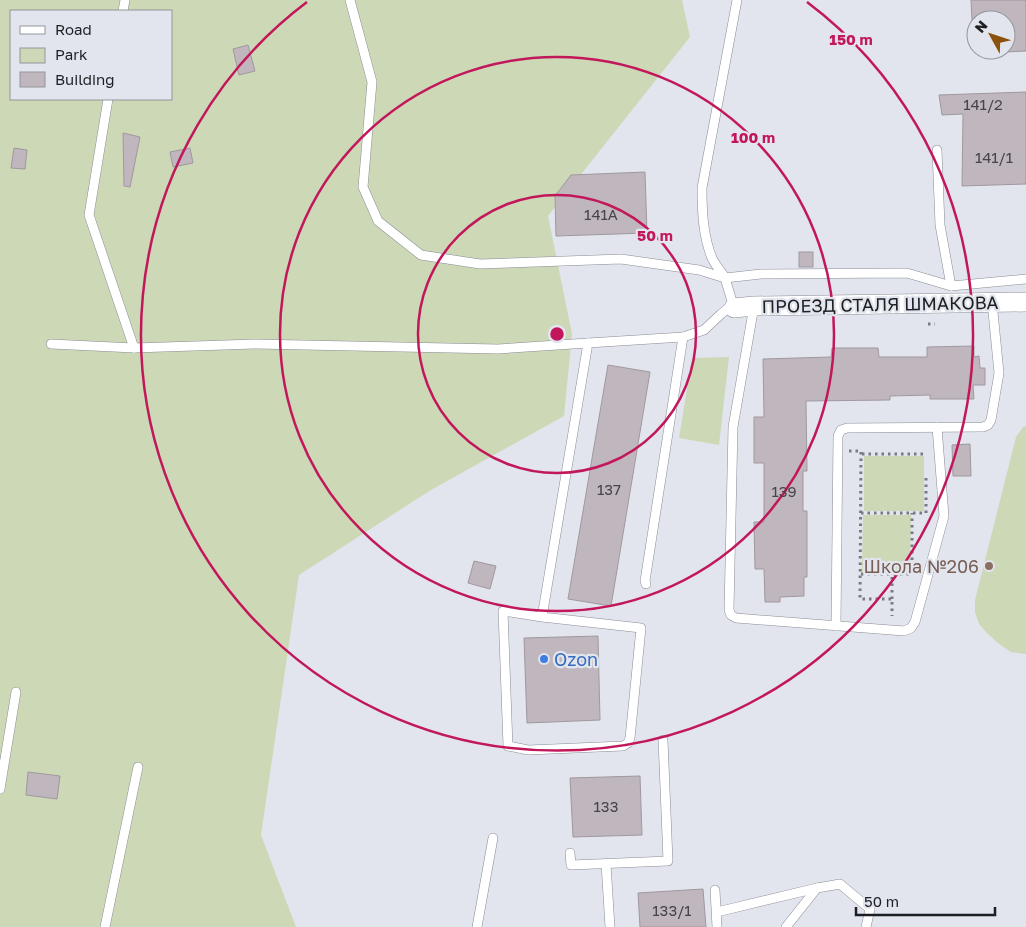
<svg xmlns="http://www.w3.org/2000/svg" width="1026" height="927" viewBox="0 0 1026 927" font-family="'Golos Text',sans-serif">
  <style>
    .green { fill: #cdd8b7; fill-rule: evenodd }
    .building { fill: #c0b7be; stroke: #a0989e }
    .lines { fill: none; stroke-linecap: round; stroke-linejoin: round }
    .service-casing { stroke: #898c94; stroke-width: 10 }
    .minor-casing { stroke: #898c94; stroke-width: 20 }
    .path { stroke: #787a80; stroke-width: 3; stroke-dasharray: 2.5 4; stroke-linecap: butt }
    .service { stroke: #fff; stroke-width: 9 }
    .minor { stroke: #fff; stroke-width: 19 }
    .ring { fill: none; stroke: #c2185b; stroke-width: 2.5 }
    .education-dot { fill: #8d6e63; stroke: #e2e5ee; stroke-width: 2 }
    .shop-dot { fill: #3f7fe0; stroke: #e2e5ee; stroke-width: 2 }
    .labels { text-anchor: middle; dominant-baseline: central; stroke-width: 4.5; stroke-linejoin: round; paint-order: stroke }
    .number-label { font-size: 15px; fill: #464549 }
    .street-label { font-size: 18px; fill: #1d1f22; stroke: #e2e5ee }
    .education-label { font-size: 18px; fill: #785e54; stroke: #e2e5ee; text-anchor: end }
    .shop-label { font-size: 18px; fill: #366cbe; stroke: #e2e5ee; text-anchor: start }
    .centre { fill: #c2185b; stroke: #e2e5ee; stroke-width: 2.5 }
    .ring-label { font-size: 15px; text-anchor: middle; font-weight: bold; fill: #c2185b; stroke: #e2e5ee; stroke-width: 4.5; stroke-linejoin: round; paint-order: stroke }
  </style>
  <rect width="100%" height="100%" fill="#e2e5ee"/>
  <!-- green -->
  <g class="green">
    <path d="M0,0h682l8,37 -142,179 24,118 -8,82 -133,74 -132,85 -38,260 35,92h-296zM11,11h160v88h-160z"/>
    <path d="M729,357l-10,88 -40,-7 13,-80z"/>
    <path d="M1026,426v228l-15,-2 -12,-8 -12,-11 -8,-9 -4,-12v-12l41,-163 7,-10z"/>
    <rect x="864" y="456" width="60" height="55"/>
    <path d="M863,515h48l-1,57h-48z"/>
  </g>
  <!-- building -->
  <g class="building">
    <path d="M971,0h55v51l-20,1v-32h-34z"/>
    <path d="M248,45l7,26 -16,4 -6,-26z"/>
    <path d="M1026,92v92l-64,2 1,-72 -21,1 -3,-20z"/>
    <path d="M123,133l17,4 -10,50 -6,-1z"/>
    <path d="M14,148l13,2 -2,19 -14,-1z"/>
    <path d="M190,148l3,15 -20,4 -3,-15z"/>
    <path d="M645,172l2,61 -91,3 -1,-40 16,-21z"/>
    <rect x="799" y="252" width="14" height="15"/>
    <path d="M974,346v11l5,-1 1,12h5v17h-12l1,14h-44v-4l-40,1v4l-84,1 1,70h-4v40h4v66h-3v19l-24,1v5h-15l-1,-33h-9l-1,-47h10v-59h-10v-46h10l-1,-58 68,-2 1,-9h46l1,9h48v-10z"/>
    <path d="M608,365l42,7 -39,234 -43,-7z"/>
    <path d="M970,444l1,32h-18l-1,-31z"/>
    <path d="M474,561l22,5 -6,23 -22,-6z"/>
    <path d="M598,636l2,84 -73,3 -3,-85z"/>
    <path d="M28,772l32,4 -3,23 -31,-4z"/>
    <path d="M640,776l2,59 -69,2 -3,-59z"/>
    <path d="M703,889l3,38h-66l-2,-34z"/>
  </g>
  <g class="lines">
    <defs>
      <g id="service">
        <path d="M350,0l22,82 -9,105 15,34 43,34 59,9 141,-5 78,11 26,8 9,30 -7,1 -6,5 -17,16 -21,7 -95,6 -46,274 99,11 -11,110 -2,5 -5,3 -95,4 -20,-4 -5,-135 39,6"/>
        <path d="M737,0l-35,188c0,23 1,48 10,70 3,7 9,13 13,20l36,-4 146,-1 44,13 75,-7"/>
        <path d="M123,11l2,-11"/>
        <path d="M108,99l-19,116 45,133"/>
        <path d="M937,150l3,75 11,61"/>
        <path d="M754,306l-21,121 -4,183 2,5 5,3 168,13 7,-3 4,-6 29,-106 -7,-89"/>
        <path d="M51,344l83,4 121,-4 243,5 90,-6"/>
        <path d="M646,584l-1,-3 38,-244"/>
        <path d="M836,626l2,-190 3,-6 6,-2 136,-1 5,-2 3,-5 8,-47 -7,-71"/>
        <path d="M0,789l16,-97"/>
        <path d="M570,853l1,12 97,-4 -5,-121"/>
        <path d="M606,864l4,63"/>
        <path d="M715,890l2,37"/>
        <path d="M717,912l100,-24"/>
        <path d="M105,927l33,-160"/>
        <path d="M477,927l16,-89"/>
        <path d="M786,927l31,-39 23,-4 30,25 -4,18"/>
      </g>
      <path id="minor" d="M734,308l20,-2 272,-4"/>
    </defs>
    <!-- service casing -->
    <use href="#service" class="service-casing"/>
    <!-- minor casing -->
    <use href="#minor" class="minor-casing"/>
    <!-- path -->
    <g class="path">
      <path d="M928,324h7"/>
      <path d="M849,451h12l-1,148h32v17"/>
      <path d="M862,454h64"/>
      <path d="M861,513h65v-35"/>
      <path d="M861,574h51v-61"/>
      <path d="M892,599v-25"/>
    </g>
    <!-- service -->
    <use href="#service" class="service"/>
    <!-- minor -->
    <use href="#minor" class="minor"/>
  </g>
  <!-- distance rings -->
  <g class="ring">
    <circle cx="557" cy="334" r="139"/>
    <circle cx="557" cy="334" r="277"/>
    <path d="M807 2A416 416 0 1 1 307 2"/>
  </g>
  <!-- markers -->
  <circle class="education-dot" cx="989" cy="566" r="5"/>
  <circle class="shop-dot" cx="544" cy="659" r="5"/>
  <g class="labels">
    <!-- number labels -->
    <g class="number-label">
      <text x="983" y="104">141/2</text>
      <text x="994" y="157">141/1</text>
      <text x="601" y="214">141А</text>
      <text x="609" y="489">137</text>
      <text x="784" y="491">139</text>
      <text x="606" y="806">133</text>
      <text x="672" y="910">133/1</text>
    </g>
    <!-- street labels -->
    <g class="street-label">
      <text transform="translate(880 304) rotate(-1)">ПРОЕЗД СТАЛЯ ШМАКОВА</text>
    </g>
    <!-- education labels -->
    <g class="education-label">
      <text x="979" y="566">Школа №206</text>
    </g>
    <!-- shop labels -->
    <g class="shop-label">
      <text x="554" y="659">Ozon</text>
    </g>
  </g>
  <circle cx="557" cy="334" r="8" class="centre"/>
  <g class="ring-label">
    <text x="851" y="45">150 m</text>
    <text x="753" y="143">100 m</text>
    <text x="655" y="241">50 m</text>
  </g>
  <!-- legend -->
  <rect x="10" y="10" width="162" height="90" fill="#e2e5ee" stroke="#93969c"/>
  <rect x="20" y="26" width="25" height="8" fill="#ffffff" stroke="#93969c"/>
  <text x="55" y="35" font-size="15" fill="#1d1f22">Road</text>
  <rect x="20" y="48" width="25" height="15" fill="#cdd8b7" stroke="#93969c"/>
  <text x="55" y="60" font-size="15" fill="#1d1f22">Park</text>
  <rect x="20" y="72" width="25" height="15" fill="#c0b7be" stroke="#93969c"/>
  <text x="55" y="85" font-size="15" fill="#1d1f22">Building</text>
  <!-- north arrow -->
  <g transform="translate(991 35) rotate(310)"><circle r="24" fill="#e2e5ee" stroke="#93969c"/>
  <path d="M0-4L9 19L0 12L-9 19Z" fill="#8c510d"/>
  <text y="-8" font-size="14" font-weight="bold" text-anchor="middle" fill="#1d1f22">N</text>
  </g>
  <!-- scale -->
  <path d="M856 907v8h139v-8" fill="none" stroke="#1d1f22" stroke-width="2.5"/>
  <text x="864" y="907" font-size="15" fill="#1d1f22" stroke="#e2e5ee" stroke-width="4" paint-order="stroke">50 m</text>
</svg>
